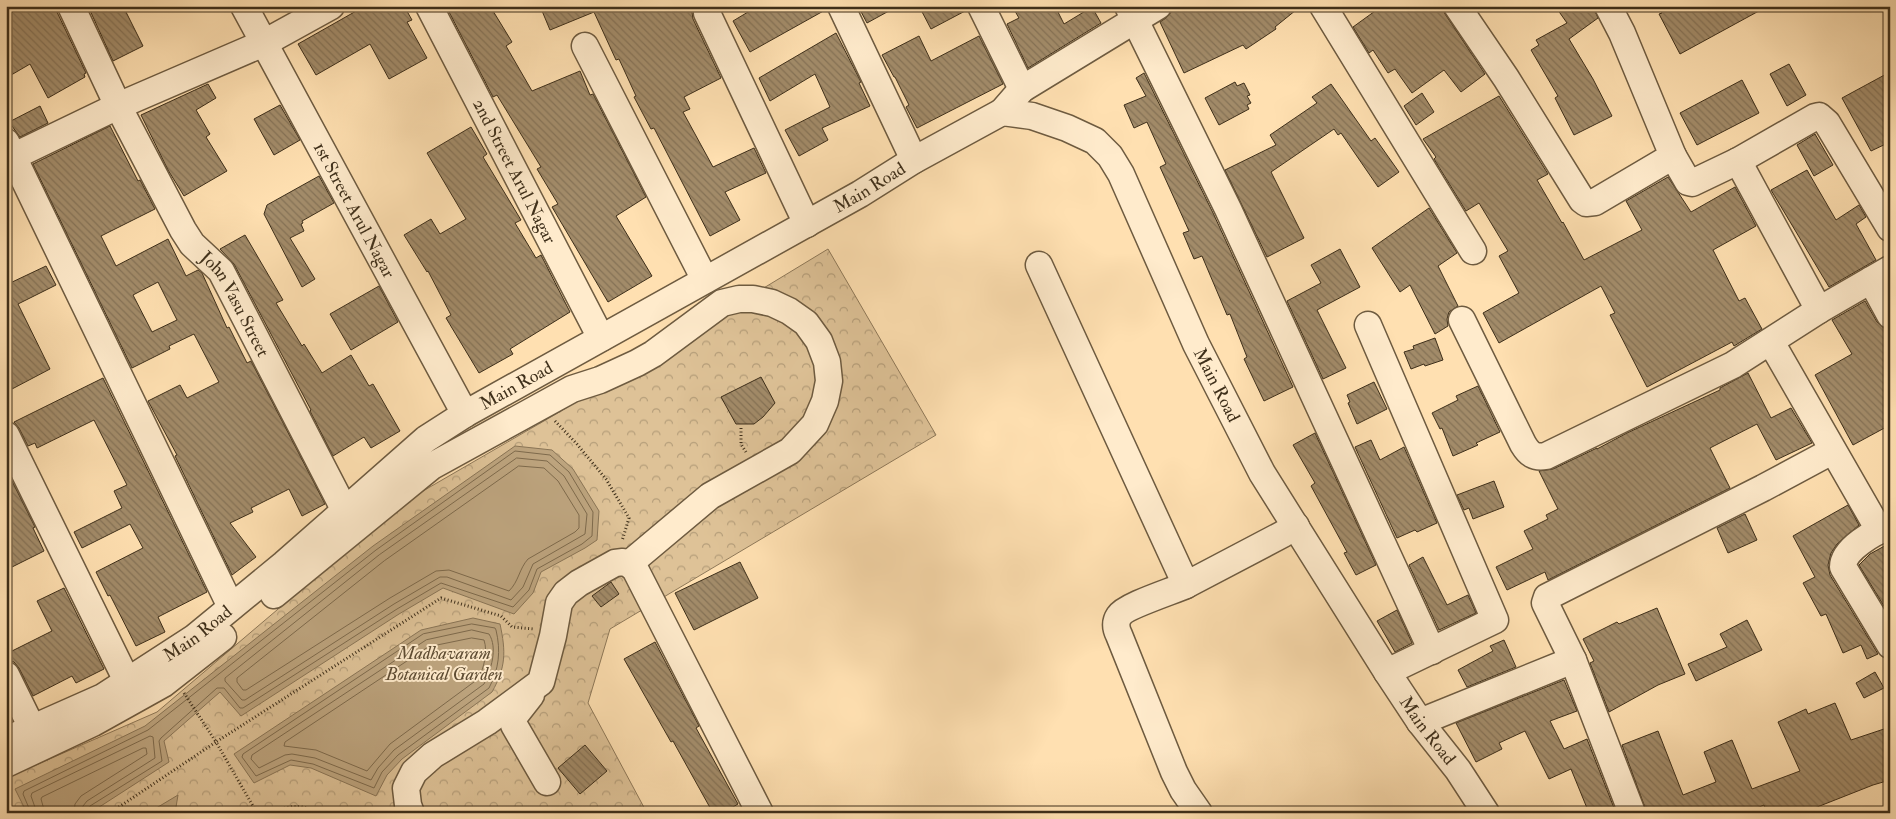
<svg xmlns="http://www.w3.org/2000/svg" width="1896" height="819" viewBox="0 0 1896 819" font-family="'IM FELL Double Pica',serif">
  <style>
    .park { fill: url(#park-crowns); stroke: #8e7858 }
    .water { fill: #bda47e; stroke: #8a7556 }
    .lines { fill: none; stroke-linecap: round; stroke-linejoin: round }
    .shore { stroke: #7e6a4c; stroke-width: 1 }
    .building { fill: url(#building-back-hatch); stroke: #3e2f1a; fill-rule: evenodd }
    .minor-casing { stroke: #6e5b40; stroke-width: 29 }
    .path { stroke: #3e2f1a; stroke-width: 3; stroke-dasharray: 1 2.5; stroke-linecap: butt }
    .minor { stroke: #ffebcc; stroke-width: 26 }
    .labels { text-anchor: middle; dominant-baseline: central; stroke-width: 4; stroke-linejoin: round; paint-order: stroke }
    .street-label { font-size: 18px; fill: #3e2f1a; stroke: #ffebcc }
    .park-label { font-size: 18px; font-style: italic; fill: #5e4c33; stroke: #ffebcc }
  </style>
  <defs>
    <pattern id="park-crowns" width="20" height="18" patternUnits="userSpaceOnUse" patternTransform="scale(1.25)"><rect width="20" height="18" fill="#dec297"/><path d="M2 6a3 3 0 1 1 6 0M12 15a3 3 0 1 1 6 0" fill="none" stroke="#b59e7a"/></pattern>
    <pattern id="building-back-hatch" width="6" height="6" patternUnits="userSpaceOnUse" patternTransform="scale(1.25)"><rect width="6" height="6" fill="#a28b69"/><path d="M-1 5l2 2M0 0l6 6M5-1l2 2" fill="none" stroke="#857256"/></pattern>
  </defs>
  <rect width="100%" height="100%" fill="#ffe0b1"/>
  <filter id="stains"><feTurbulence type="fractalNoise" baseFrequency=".004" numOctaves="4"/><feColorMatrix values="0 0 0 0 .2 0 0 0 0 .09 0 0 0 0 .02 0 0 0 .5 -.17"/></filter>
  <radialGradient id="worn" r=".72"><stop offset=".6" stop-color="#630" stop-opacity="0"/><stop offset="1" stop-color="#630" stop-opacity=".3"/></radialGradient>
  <!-- park -->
  <path class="park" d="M828,249l108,186 -326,194 -22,74 59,110h-641v-35l151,-66 247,-210 152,-88z"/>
  <!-- water -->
  <g class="water">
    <path d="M515,446l37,4 21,19 26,42 -2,29 -12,8 -44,24 -8,21 -19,21 -71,-26 -44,26 -158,102 -21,-24 -56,49 5,21 -79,51h-63l-12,-24 130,-63 228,-180z"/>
    <path d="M473,618l27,6c6,28 6,43 -8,68l-90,67 -15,16 -11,21 -65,-28 -21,-3 -36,18 -20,-29 187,-124z"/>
    <path d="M178,795l-3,18h-27z"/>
  </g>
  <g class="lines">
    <!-- shore -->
    <g class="shore">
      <path d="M517,458l30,3 17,15 23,38 -2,20 -52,30 -10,23 -12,13 -64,-23h-7l-46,27 -149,96h-3l-17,-19v-3l154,-123z"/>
      <path d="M519,466l25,2 14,13 21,34v13l-4,4 -47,27c-9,10 -9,22 -19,32l-60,-21 -13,1 -46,27 -144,92h-3l-6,-8v-4l147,-117z"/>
      <path d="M472,624l23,4 1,2c5,21 3,39 -7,58l-91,67 -16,17 -8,16 -61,-24 -22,-4 -35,16 -14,-19 1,-3 180,-120z"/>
      <path d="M472,630l17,4c9,14 2,36 -5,50l-90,66 -16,18 -7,12 -56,-22 -23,-4 -7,1 -26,13 -8,-9 1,-4 174,-115z"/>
      <path d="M472,638l12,2c4,12 0,28 -6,39l-88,65 -23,27 -51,-21 -32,-4 1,-4 143,-95z"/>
      <path d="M31,813l-8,-19 1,-3 124,-61 228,-180 139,-99 35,4 19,17 24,40 -1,24 -10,8 -45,25 -8,21 -16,17 -72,-24 -44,26 -154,99h-3l-16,-20h-7l-56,50 -2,3 3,20 -72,45 -2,7"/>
      <path d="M37,813l-6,-17 1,-3 118,-57 3,1 2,21 -68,43 -4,5 -1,7"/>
      <path d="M45,813l-4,-14 1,-2 101,-49h3l1,6 -66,42 -6,8 -1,9"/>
    </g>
  </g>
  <!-- building -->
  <g class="building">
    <path d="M22,6h34l1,6 29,61 -2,1 1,3 -37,21 -18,-34 -24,14v-64z"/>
    <path d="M88,6h35l20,40 -30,15z"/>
    <path d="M365,6h39l8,14 -5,2 20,36 -38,21 -19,-35 -54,31 -18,-31z"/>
    <path d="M453,6h37l22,36 -6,4 26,45 48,-20 10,24 3,-1 53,103 -30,19 36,60 -44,26 -56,-95 6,-3 -21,-35 4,-2 -44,-72 -4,2 -45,-87z"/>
    <path d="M540,6h154l-2,6 1,7 28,59 -37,19 6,12 -7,3 30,55 41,-19 12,25 -41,19 15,28 -30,16 -56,-108 -3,1 -17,-32 2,-1 -17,-37 -3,1 -22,-48 -44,18z"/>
    <path d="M758,6h68l1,3 -77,43 -17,-31z"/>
    <path d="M858,6h40l-31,17z"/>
    <path d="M919,6h47l1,4 -36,19z"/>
    <path d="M1012,6h43l9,18 28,-17 9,16 -73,45 -21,-44 12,-6z"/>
    <path d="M1182,6h119l-26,21 1,2 -30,20 -3,-4 -59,28 -24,-51 6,-4 6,-7z"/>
    <path d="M1382,6h60l3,8 40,60 -24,18 -17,-22 -32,23 -17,-24 -7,4 -15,-23 -4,3 -16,-26z"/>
    <path d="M1555,6h38l5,12 -29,21 24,40 19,37 -38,19 -19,-37 3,-2 -27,-46 8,-5 -3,-5 31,-17z"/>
    <path d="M1658,6h110l-88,48 -21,-40 3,-1z"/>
    <path d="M836,33l25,49 -2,1 11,23 -48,22 6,12 -29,16 -14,-26 45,-23 -15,-33 -45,27 -11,-23z"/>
    <path d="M919,36l12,25 48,-25 24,48 -86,44 -11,-21 3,-2 -14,-28h-1l-12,-22z"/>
    <path d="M1789,64l17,31 -19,11 -17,-32z"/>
    <path d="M1890,72v70l-19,9 -29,-53z"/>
    <path d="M1144,73l70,142 79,172 -29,14 -20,-42 3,-2 -17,-43 -3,1 -25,-59 -8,3 -11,-26 6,-2 -29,-64 6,-3 -19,-42 -13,6 -10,-23 22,-9 -10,-18z"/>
    <path d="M1742,80l17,33 -62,32 -17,-32z"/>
    <path d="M1235,82l2,4 7,-3 6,12 -3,1 4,7 -4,2 2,4 -30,16 -14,-27z"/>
    <path d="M208,84l8,14 -20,12 14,24 -4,3 21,34 -43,25 -16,-26 -27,-55z"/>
    <path d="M1331,84l40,57 4,-3 24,34 -21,15 -37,-54 -3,2 -4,-6 -63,43 33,66 -37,19 -42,-87 51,-25 -6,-10 47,-32 -5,-6z"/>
    <path d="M1422,93l12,19 -18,13 -12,-19z"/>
    <path d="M1499,96l49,78 -11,6 25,43 1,-1 21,38 58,-30 -16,-29 42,-24 23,35 44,-25 21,39 -43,24 26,51 6,-3 17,31 -28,17 -2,-4 -85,45 -37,-72 5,-2 -14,-27 -102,57 -16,-30 36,-20 -20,-37 9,-5 -29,-48 -13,8 -32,-52 2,-2 -13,-18z"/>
    <path d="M280,105l20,35 -26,15 -20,-36z"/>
    <path d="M40,106l8,17 -28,14 -11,-15z"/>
    <path d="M110,126l28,55 2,-1 15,29 -54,27 15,30 52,-27 18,37 12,-6 4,3 25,55 2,-1 18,36 4,-2 74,143 -23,12 -13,-27 -38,19 2,4 -23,11 26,34 -24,18 -57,-119 2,-1 -29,-54 32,-16 7,13 32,-16 -25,-48 -25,12 1,3 -38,19 -99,-204zM158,282l19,38 -25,12 -19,-37z"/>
    <path d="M471,127l16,27 -4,3 38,63 -6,3 21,35 5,-3 29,57 -60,37 3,5 -34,19 -33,-55 5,-3 -23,-44 -1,1 -23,-37 27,-16 9,15 26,-15 -39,-66z"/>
    <path d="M1815,134l18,31 -19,11 -17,-31z"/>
    <path d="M1807,170l29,50 23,-15 7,12 -10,7 20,36 -47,27 -58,-97z"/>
    <path d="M319,176l15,27 -32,18 1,2 -2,1 3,7 -14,7 25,41 -13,8 -38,-73 3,-9z"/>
    <path d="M1429,208l28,45 -19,13 20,40 -9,6 -2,7 1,7 -13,8 -25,-49 -10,7 -28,-44z"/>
    <path d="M245,235l38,65 -7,3 26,43 2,-2 18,29 29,-18 18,31 4,-2 27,47 -29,17 -7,-11 -31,19 -23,-45 1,-1 -77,-146 -14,-15z"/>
    <path d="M1340,249l20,38 -43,23 29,58 -23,11 -36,-78 34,-18 -10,-18z"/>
    <path d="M46,266l10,19 -38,19 32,65 -38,20 -6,-11v-98l2,4z"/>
    <path d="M379,286l19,36 -47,28 -21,-36z"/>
    <path d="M1865,301l12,21 8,7 5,8v88l-37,20 -38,-70 37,-21 -20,-34z"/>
    <path d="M1435,338l8,22 -18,6 -1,-2 -13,5 -7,-17 10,-3 -1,-3z"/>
    <path d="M1748,373l23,45 20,-10 21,35 -36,17 -19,-36 -47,24 20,40 -182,92 -3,-8 -38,18 -11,-23 37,-18 -9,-18 24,-12 -2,-4 12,-6 -19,-38 14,-2 44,-21v1l30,-16 93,-43v-2z"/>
    <path d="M761,377l14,26 -12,14 -9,7h-18l-15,-27z"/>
    <path d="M103,378l104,214 -49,25 7,15 -29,14 -26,-51 -2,1 -12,-24 47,-24 -13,-24 -48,24 -8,-16 48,-24 -8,-17 13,-6 -33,-65 -57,28 -2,-5 -7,3 -9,-18 -5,-6z"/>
    <path d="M1374,382l13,27 -30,15 -9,-21 2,-1 -3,-7z"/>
    <path d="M1478,386l22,46 -24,11 2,2 -25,11 -11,-28 -2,1 -8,-16 26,-13 -2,-4z"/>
    <path d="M1315,433l61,132 -20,10 -12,-22 3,-1 -36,-66 4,-3 -22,-38z"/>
    <path d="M1371,440l9,20 24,-13 33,76 -20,9 -2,-2 -18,8 -42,-91z"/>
    <path d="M6,469l29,58 -2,1 11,23 -34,17 -4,-9z"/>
    <path d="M1494,481l10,26 -31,12 -4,-11 -5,2 -7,-15z"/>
    <path d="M1848,505l11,20 -22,19 -6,9 -3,12 2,10 48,79 -11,5 -6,-14 -18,8 -17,-39 -5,2 -18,-33 12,-6 -22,-41z"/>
    <path d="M1745,514l12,26 -29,13 -11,-25z"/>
    <path d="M1890,543v73l-31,-51 11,-11z"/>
    <path d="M1423,557l24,48 21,-10 8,18 -37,17 -30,-65z"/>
    <path d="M740,562l18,36 -64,32 -19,-37z"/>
    <path d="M611,582l8,12 -18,13 -9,-11z"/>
    <path d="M64,588l40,81 -28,14 -4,-7 -39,20 -14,-28 -5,-6 -8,-2v-6l46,-23 -15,-30z"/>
    <path d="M1657,608l28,66 -27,11 -49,27 -19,-49 4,-2 -11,-22 34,-17 2,2z"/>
    <path d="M1397,610l15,33 -17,9 -18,-31z"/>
    <path d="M1747,620l15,30 -66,31 -8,-17 39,-17 -7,-13z"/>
    <path d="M1504,640l12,27 -49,20 -9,-17 35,-19 -3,-5z"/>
    <path d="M655,642l44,84 -3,2 42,76 -15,9h-10l-40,-72 -2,1 -47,-83z"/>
    <path d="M1875,672l9,16 -20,10 -8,-15z"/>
    <path d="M1564,680l13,31 -27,10 14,28 23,-10 29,74h-27l-18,-44 -22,10 -24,-48 -26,12 3,6 -26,13 -20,-39z"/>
    <path d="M1835,703l16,37 36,-12 3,9v43l-17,5 -71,28h-35l-3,-8 -19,8h-98l-25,-68 36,-14 25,64 33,-13 -12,-30 28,-12 20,49 48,-18 -22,-49 28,-13 2,5z"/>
    <path d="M585,745l22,26 -27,23 -22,-26z"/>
  </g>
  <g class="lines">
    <defs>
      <g id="minor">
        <path id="s1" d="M71,6l47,100 65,124 9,14 29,27 123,238"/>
        <path id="s2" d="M244,6l221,408"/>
        <path id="s3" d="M429,6l172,332"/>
        <path d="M841,6l73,154"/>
        <path d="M981,6l41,83"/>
        <path d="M1128,6l100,203 204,442"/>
        <path d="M1323,6l150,245"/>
        <path d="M1457,6l49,72 76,122 4,3 9,-1 78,-46 -51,-123 -14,-27"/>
        <path d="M707,13l100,211"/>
        <path d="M585,46l120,234"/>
        <path d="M1002,112l20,-23 136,-83"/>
        <path d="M6,142l225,465"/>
        <path d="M1673,156l15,26 4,1 46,-22 77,-44 4,-1 8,7 63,105"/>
        <path d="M6,160l112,-54 146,-63 67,-37"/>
        <path d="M1738,161l81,149"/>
        <path d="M1039,265l147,320 97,-51 13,-8"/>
        <path d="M1871,280l19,35"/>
        <path d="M1462,320l61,124c6,10 11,14 23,12l187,-91 86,-55 71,-41"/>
        <path d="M1368,325l127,295 -108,52"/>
        <path d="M1771,342l108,188"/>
        <path d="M6,435l122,248"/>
        <path d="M1890,526c-16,6 -47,23 -47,41l47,78"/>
        <path d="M1186,585c-13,6 -61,21 -67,31 -4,6 -3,13 0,19l55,137 9,18 16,23"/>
        <path d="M274,595l158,-129 140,-77 28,-9 37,-17 16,-9 69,-51 17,-4h14l19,4 17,8 17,12 13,18 8,21 2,19 -4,20 -10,23 -25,27 -80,45 -81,68"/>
        <path d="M6,675l26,53"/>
        <path d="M531,695l-18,23 1,7 33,57"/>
        <path d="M1420,722l153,-62"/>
        <path id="s4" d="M6,740l97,-43 91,-59 90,-74 142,-125 39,-25 395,-220 54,-34 88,-48 30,4 35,12 28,13 15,15 11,18 75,170 66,129 125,199 33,50 38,48 28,43"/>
        <path d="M6,764l87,-41 70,-39 60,-47"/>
        <path d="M411,813l-3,-8 -2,-17 8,-16 19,-17 54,-33 54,-40 12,-46 6,-33 7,-10 13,-10 36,-20 8,-1 6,2 6,5 125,244"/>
        <path d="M1632,813l-59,-153 -26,-53 -2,-4 2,-6 216,-109 69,-37"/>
      </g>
    </defs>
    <!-- minor casing -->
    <use href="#minor" class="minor-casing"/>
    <!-- path -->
    <g class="path">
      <path d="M555,421l21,22 30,36 23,39 -7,23"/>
      <path d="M741,428v16l5,8"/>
      <path d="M184,693l32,49 225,-144 60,18 11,11 22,2"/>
      <path d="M6,799l8,14"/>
      <path d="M110,813l106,-71 41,71"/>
      <path d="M271,813c17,-8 32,-9 48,0"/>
    </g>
    <!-- minor -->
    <use href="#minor" class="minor"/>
  </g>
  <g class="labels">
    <!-- street labels -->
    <g class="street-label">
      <text stroke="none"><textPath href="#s3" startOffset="186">2nd Street Arul Nagar</textPath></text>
      <text stroke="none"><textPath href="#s4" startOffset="1030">Main Road</textPath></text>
      <text stroke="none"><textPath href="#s2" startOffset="232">1st Street Arul Nagar</textPath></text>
      <text stroke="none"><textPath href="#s1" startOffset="342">John Vasu Street</textPath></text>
      <text stroke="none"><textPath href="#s4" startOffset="625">Main Road</textPath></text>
      <text stroke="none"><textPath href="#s4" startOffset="1555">Main Road</textPath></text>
      <text stroke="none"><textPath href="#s4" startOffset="220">Main Road</textPath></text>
      <text stroke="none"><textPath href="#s4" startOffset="1960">Main Road</textPath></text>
    </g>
    <!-- park labels -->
    <g class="park-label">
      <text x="444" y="653">Madhavaram<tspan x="444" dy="21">Botanical Garden</tspan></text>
    </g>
  </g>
  <!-- margin -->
  <rect width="1896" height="819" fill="none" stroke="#ffe0b1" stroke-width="25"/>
  <rect x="8" y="8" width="1881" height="804" fill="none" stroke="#3e2f1a" stroke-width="2.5"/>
  <rect x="12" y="12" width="1871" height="794" fill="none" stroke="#3e2f1a"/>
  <rect width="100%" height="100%" filter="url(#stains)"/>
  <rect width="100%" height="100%" fill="url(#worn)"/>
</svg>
